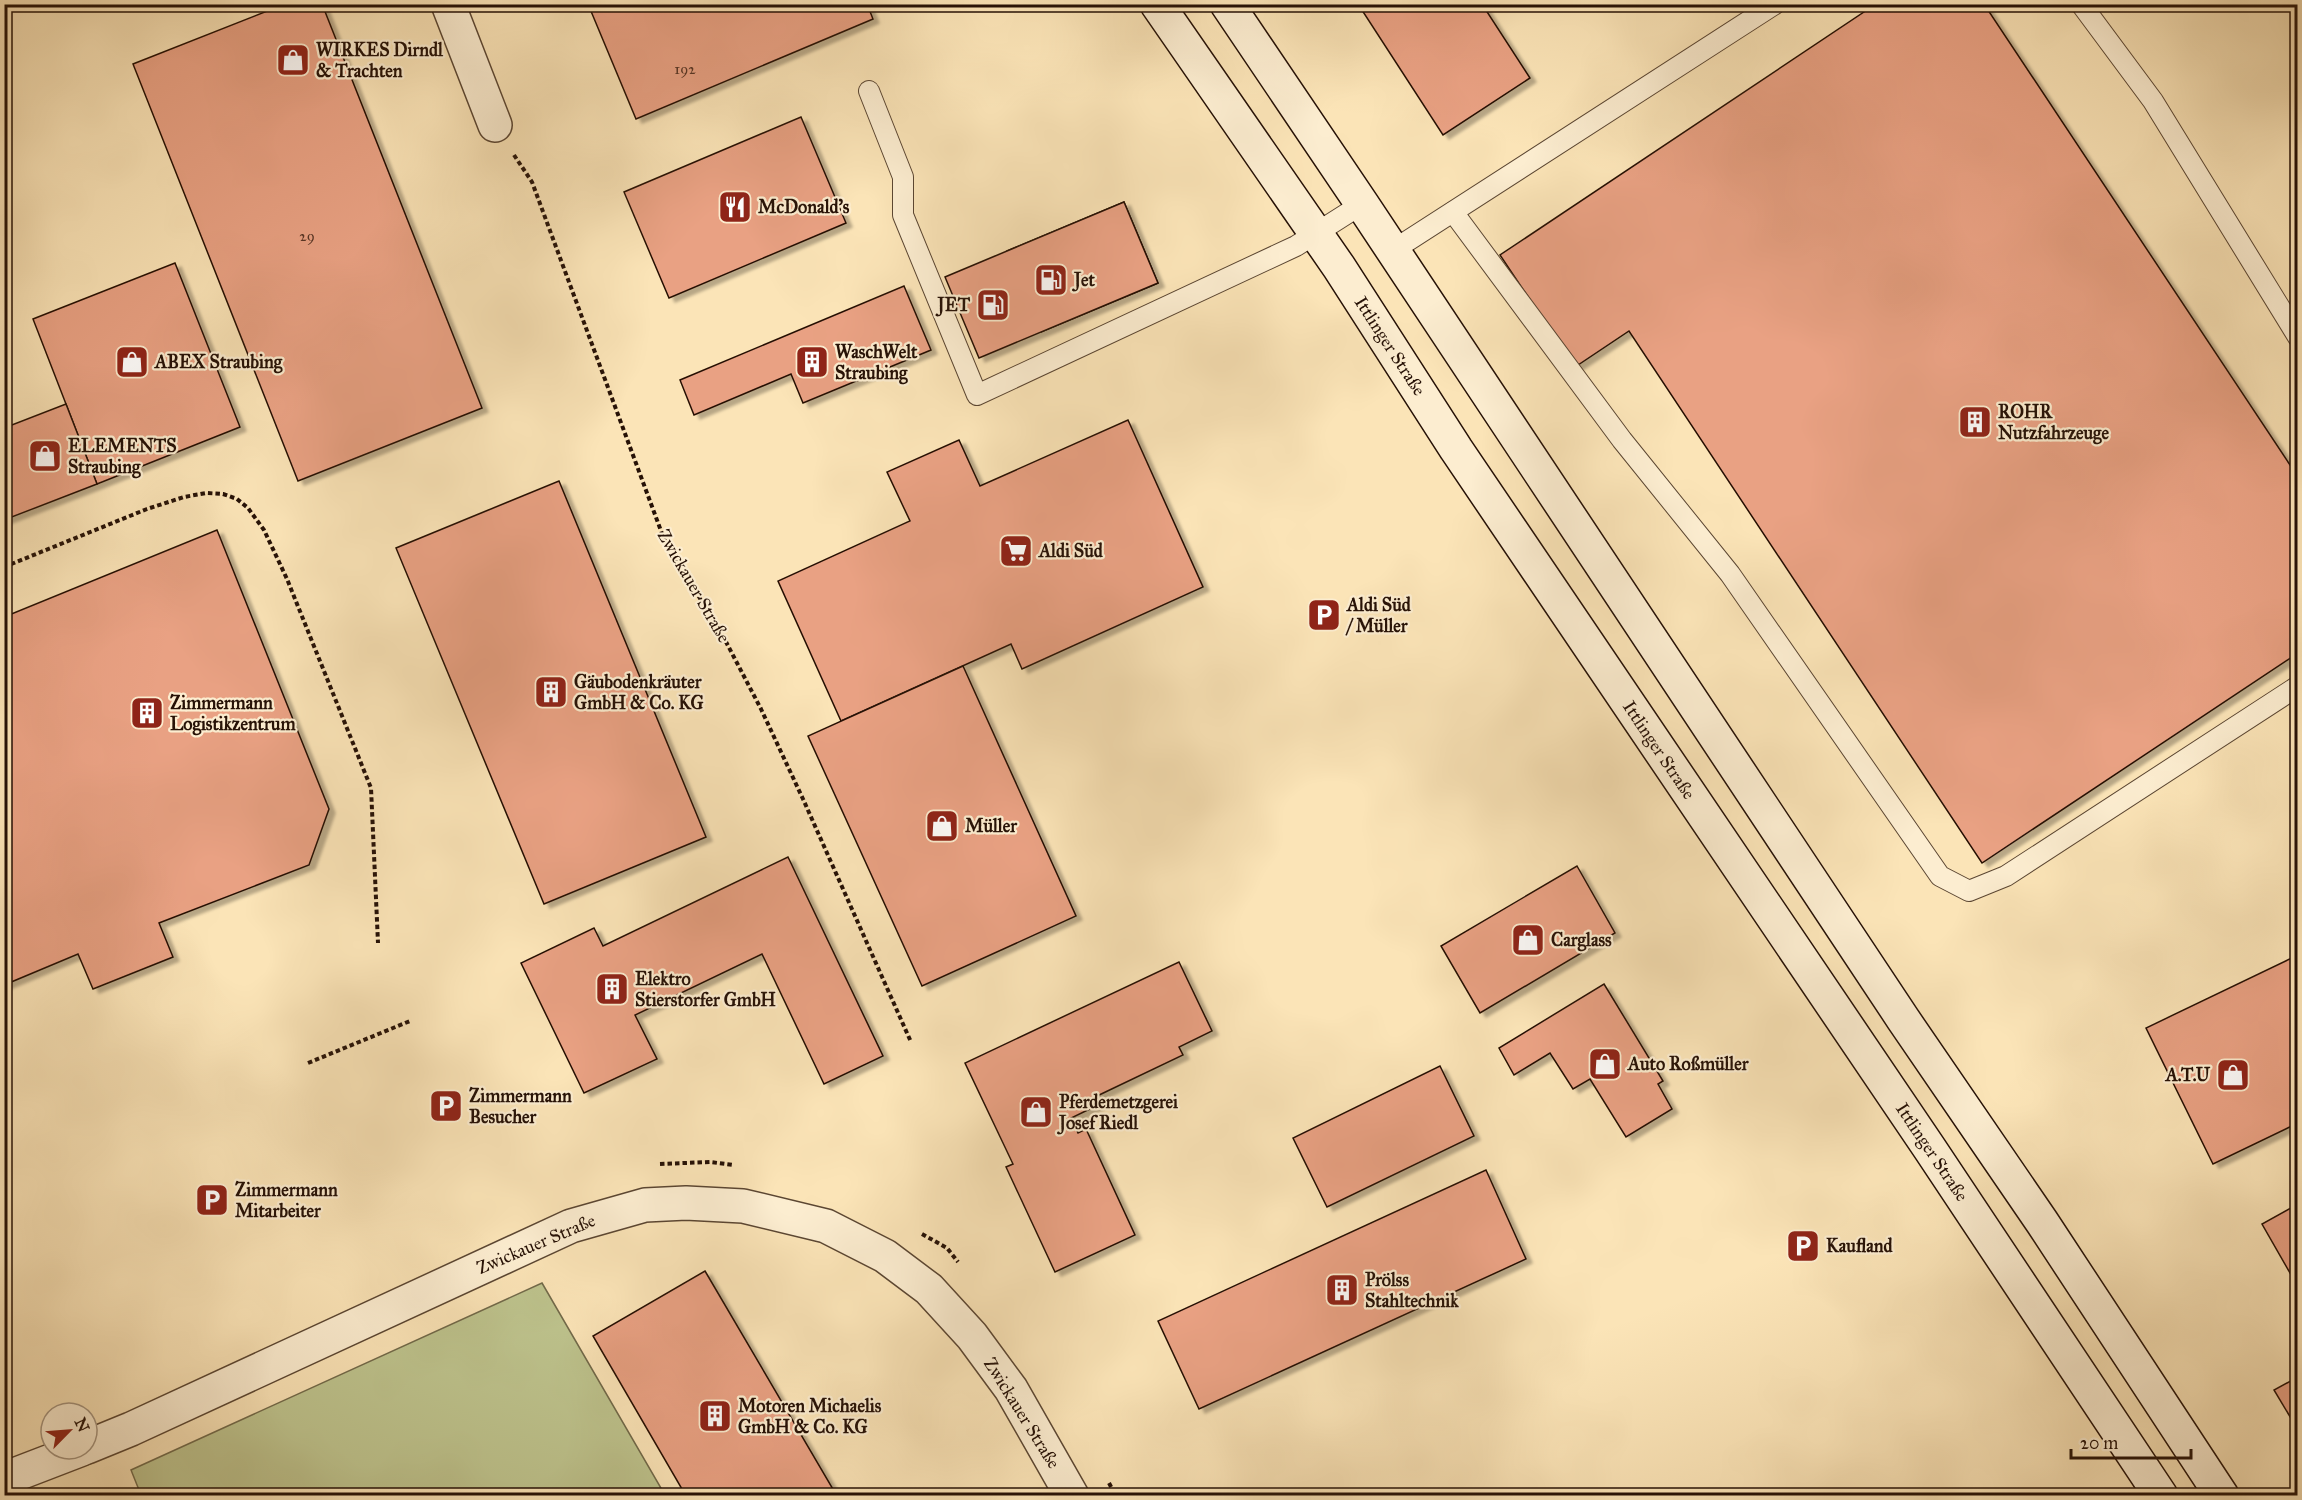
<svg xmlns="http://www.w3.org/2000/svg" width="2302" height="1500" viewBox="0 0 2302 1500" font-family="'IM FELL Great Primer',serif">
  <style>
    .green { fill: #bec48e; stroke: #726a4a; stroke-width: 1.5 }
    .building { fill: #e9a183; stroke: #261106; stroke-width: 1.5; filter: url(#shadow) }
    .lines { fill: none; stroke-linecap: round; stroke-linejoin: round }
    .lane-casing { stroke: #5b4632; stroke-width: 22 }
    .street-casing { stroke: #5b4632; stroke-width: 36 }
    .secondary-casing { stroke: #261106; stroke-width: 36 }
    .path { stroke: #261106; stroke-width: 4; stroke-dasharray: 4.5 3; stroke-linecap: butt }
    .lane { stroke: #fcedd0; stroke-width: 20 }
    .street { stroke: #fcedd0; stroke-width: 33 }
    .secondary { stroke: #fcedd0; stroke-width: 33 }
    .labels { text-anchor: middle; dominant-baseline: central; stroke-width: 4.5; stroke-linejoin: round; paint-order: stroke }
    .number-label { font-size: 15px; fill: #573525 }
    .poi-label { font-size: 18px; font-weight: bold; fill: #261106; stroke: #fcedd0; text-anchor: start }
    .street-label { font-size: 18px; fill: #261106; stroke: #fcedd0 }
  </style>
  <defs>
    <filter id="shadow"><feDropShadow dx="6" dy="4" stdDeviation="1.5" flood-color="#0004"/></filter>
  </defs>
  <rect width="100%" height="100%" fill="#fbe4b7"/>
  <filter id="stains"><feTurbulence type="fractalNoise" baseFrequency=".00333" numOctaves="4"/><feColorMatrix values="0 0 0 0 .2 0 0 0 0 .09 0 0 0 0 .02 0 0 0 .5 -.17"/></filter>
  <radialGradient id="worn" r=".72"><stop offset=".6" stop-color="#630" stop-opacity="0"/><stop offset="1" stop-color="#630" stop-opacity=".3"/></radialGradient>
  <!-- green -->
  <path class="green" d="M542,1283l123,212h-524l-10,-25z"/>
  <!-- building -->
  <g class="building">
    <path d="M285,4h37l160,404 -184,73 -165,-417z"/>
    <path d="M588,4h279l6,15 -237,100z"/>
    <path d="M1358,4h124l48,74 -87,57z"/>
    <path d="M1876,4h108l314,473v176l-316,210 -353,-532 -54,36 -75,-112z"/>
    <path d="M801,117l45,106 -177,75 -45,-106z"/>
    <path d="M1124,202l34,81 -117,49 -34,-81z"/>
    <path d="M1124,202l34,81 -179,75 -34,-81z"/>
    <path d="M175,263l65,164 -143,57 -64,-165z"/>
    <path d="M904,286l27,64 -128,53 -12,-29 -97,41 -14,-35z"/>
    <path d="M66,404l31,80 -93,36v-92z"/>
    <path d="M1128,420l75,167 -181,82 -11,-25 -170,77 -63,-140 132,-60 -23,-49 72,-32 21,46z"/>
    <path d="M559,481l147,356 -162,67 -148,-356z"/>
    <path d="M217,530l112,279 -20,56 -150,58 14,34 -80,32 -15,-35 -74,31v-368z"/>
    <path d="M963,666l113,250 -154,70 -114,-250z"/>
    <path d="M788,857l95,199 -59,28 -62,-130 -127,61 22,44 -73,34 -63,-130 73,-35 9,18z"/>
    <path d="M1577,866l38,67 -135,80 -39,-67z"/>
    <path d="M2298,955v168l-85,41 -67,-136z"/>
    <path d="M1179,962l33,69 -33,16 4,8 -88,42 3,8 -27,13 7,15 8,-4 49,106 -80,37 -49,-105 7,-3 -48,-101z"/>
    <path d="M1604,984l59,97 -5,3 14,25 -46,28 -36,-58 -17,10 -23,-36 -36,22 -15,-27z"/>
    <path d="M1440,1066l34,70 -147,71 -34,-69z"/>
    <path d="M1486,1170l40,89 -327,150 -41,-88z"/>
    <path d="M2298,1204v83l-36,-63z"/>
    <path d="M705,1271l132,225h-151l-93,-160z"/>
    <path d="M2298,1377v53l-24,-40z"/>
  </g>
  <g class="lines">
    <defs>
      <g id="lane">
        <path d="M2081,4l72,97 145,236"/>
        <path d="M869,91l34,86v38l74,180 319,-149 66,-42"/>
        <path d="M1453,212l169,228 108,134 210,302 29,15 37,-15 292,-190"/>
        <path d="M1392,251l383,-247"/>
      </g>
      <g id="street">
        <path d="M448,4l47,121"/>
        <path d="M87,1447l44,-18 440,-203 74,-21 41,-2 57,3 83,20 59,30 44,33 43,47 39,53 61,107"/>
        <path d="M4,1479l78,-30"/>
      </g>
      <g id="secondary">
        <path d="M1157,4l182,263 117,182 474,700 231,347"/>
        <path d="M1227,4l135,200 541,815 139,203 180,274"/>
      </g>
    </defs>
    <!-- lane casing -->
    <use href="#lane" class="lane-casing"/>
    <!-- street casing -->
    <use href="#street" class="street-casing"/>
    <!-- secondary casing -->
    <use href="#secondary" class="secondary-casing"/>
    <!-- path -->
    <g class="path">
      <path d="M514,155l18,27 132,357 60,99 37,71 42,90 108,243"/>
      <path d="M4,567l143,-58 37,-12 22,-4 17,1 14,5 11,9 16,22 23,49 84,209 7,155"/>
      <path d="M308,1063l102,-42"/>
      <path d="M660,1164l50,-2 24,3"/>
      <path d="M922,1234l25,14 11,14"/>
      <path d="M1109,1483l7,13"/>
    </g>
    <!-- lane -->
    <use href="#lane" class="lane"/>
    <!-- street -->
    <use href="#street" class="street"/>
    <!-- secondary -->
    <use href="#secondary" class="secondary"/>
  </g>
  <!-- icons -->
  <defs>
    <symbol id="shop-square" viewBox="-11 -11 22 22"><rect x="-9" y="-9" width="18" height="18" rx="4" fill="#8f2418" stroke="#fcedd0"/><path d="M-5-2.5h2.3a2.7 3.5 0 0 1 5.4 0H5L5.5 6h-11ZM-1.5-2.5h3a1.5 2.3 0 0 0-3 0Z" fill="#fff"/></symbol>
    <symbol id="restaurant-square" viewBox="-11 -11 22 22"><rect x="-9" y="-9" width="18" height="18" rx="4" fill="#8f2418" stroke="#fcedd0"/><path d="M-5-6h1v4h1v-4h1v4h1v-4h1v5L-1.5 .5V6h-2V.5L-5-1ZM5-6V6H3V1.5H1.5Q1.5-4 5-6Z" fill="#fff"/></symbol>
    <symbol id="fuel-square" viewBox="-11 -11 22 22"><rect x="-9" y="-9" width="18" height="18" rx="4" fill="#8f2418" stroke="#fcedd0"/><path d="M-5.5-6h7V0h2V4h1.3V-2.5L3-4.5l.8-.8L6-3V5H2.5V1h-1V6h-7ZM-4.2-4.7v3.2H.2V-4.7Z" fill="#fff"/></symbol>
    <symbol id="building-square" viewBox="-11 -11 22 22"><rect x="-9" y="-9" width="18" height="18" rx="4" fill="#8f2418" stroke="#fcedd0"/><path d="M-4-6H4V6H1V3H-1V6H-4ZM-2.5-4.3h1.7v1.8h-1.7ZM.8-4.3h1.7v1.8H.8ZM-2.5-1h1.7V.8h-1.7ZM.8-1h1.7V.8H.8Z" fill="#fff"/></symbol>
    <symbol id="supermarket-square" viewBox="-11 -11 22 22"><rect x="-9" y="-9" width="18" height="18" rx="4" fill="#8f2418" stroke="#fcedd0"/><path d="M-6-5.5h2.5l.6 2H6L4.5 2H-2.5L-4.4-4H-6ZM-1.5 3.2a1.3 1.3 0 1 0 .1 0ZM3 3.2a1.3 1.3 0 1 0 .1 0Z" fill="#fff"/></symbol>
    <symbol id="parking-square" viewBox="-11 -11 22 22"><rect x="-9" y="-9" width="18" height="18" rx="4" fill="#8f2418" stroke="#fcedd0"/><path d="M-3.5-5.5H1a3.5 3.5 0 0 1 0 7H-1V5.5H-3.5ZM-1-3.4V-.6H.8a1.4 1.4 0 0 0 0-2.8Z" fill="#fff"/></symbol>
  </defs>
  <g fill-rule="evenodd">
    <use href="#shop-square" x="274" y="41" width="38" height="38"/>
    <use href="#restaurant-square" x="716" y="188" width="38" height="38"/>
    <use href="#fuel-square" x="1032" y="261" width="38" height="38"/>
    <use href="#fuel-square" x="974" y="286" width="38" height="38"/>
    <use href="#shop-square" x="113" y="343" width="38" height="38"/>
    <use href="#building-square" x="793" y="343" width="38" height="38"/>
    <use href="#building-square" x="1956" y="403" width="38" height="38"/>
    <use href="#shop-square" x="26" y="437" width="38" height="38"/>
    <use href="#supermarket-square" x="997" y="532" width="38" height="38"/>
    <use href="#parking-square" x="1305" y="596" width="38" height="38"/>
    <use href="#building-square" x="532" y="673" width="38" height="38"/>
    <use href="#building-square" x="128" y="694" width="38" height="38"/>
    <use href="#shop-square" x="923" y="807" width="38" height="38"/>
    <use href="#shop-square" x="1509" y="921" width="38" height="38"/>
    <use href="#building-square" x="593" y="970" width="38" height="38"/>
    <use href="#shop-square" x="1586" y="1045" width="38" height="38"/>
    <use href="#shop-square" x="2214" y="1056" width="38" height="38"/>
    <use href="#parking-square" x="427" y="1087" width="38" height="38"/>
    <use href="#shop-square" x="1017" y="1093" width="38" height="38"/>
    <use href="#parking-square" x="193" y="1181" width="38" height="38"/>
    <use href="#parking-square" x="1784" y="1227" width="38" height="38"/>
    <use href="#building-square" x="1323" y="1271" width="38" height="38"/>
    <use href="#building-square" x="696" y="1397" width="38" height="38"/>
  </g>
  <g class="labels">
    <!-- number labels -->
    <g class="number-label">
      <text x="685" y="69">192</text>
      <text x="307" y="236">29</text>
    </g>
    <!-- poi labels -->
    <g class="poi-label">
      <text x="316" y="50">WIRKES Dirndl<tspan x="316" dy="21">&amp; Trachten</tspan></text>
      <text x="758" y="207">McDonald's</text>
      <text x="1074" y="280">Jet</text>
      <text x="970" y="305" text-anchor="end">JET</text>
      <text x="835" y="352">WaschWelt<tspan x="835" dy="21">Straubing</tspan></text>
      <text x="155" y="362">ABEX Straubing</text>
      <text x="1998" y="412">ROHR<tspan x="1998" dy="21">Nutzfahrzeuge</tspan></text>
      <text x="68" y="446">ELEMENTS<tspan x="68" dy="21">Straubing</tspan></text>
      <text x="1039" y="551">Aldi Süd</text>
      <text x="1347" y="605">Aldi Süd<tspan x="1347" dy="21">/ Müller</tspan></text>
      <text x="574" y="682">Gäubodenkräuter<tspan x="574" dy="21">GmbH &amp; Co. KG</tspan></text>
      <text x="170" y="703">Zimmermann<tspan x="170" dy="21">Logistikzentrum</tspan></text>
      <text x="965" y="826">Müller</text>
      <text x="1551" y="940">Carglass</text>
      <text x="635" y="979">Elektro<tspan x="635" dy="21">Stierstorfer GmbH</tspan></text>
      <text x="1628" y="1064">Auto Roßmüller</text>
      <text x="2210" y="1075" text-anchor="end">A.T.U</text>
      <text x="469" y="1096">Zimmermann<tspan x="469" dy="21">Besucher</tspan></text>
      <text x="1059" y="1102">Pferdemetzgerei<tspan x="1059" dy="21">Josef Riedl</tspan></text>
      <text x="235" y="1190">Zimmermann<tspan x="235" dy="21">Mitarbeiter</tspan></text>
      <text x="1826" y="1246">Kaufland</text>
      <text x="1365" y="1280">Prölss<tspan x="1365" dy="21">Stahltechnik</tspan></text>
      <text x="738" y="1406">Motoren Michaelis<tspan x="738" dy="21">GmbH &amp; Co. KG</tspan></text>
    </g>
    <!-- street labels -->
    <g class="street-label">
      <text transform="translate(1390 346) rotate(57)">Ittlinger Straße</text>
      <text transform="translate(694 586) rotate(60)">Zwickauer Straße</text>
      <text transform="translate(1659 750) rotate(56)">Ittlinger Straße</text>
      <text transform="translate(1932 1152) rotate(56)">Ittlinger Straße</text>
      <text transform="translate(536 1244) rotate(-23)">Zwickauer Straße</text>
      <text transform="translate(1022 1413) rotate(58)">Zwickauer Straße</text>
    </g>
  </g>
  <!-- margin -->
  <rect width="2302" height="1500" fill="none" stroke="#fbe4b7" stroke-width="24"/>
  <rect x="6" y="6" width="2290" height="1488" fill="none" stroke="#261106" stroke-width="3"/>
  <rect x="12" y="12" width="2278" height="1476" fill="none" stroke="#261106" stroke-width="1.5"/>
  <!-- north arrow -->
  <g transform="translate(69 1431) rotate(65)"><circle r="28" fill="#fcedd0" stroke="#a6957f" stroke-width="1.5"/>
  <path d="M0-4.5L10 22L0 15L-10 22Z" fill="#8f2418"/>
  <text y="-9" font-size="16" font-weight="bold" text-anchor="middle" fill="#261106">N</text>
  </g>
  <!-- scale -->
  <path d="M2071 1449v9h120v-9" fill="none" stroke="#261106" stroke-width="3"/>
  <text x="2080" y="1449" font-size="18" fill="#261106" stroke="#fcedd0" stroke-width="4.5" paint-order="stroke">20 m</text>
  <rect width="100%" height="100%" filter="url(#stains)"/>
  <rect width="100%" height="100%" fill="url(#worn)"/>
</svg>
